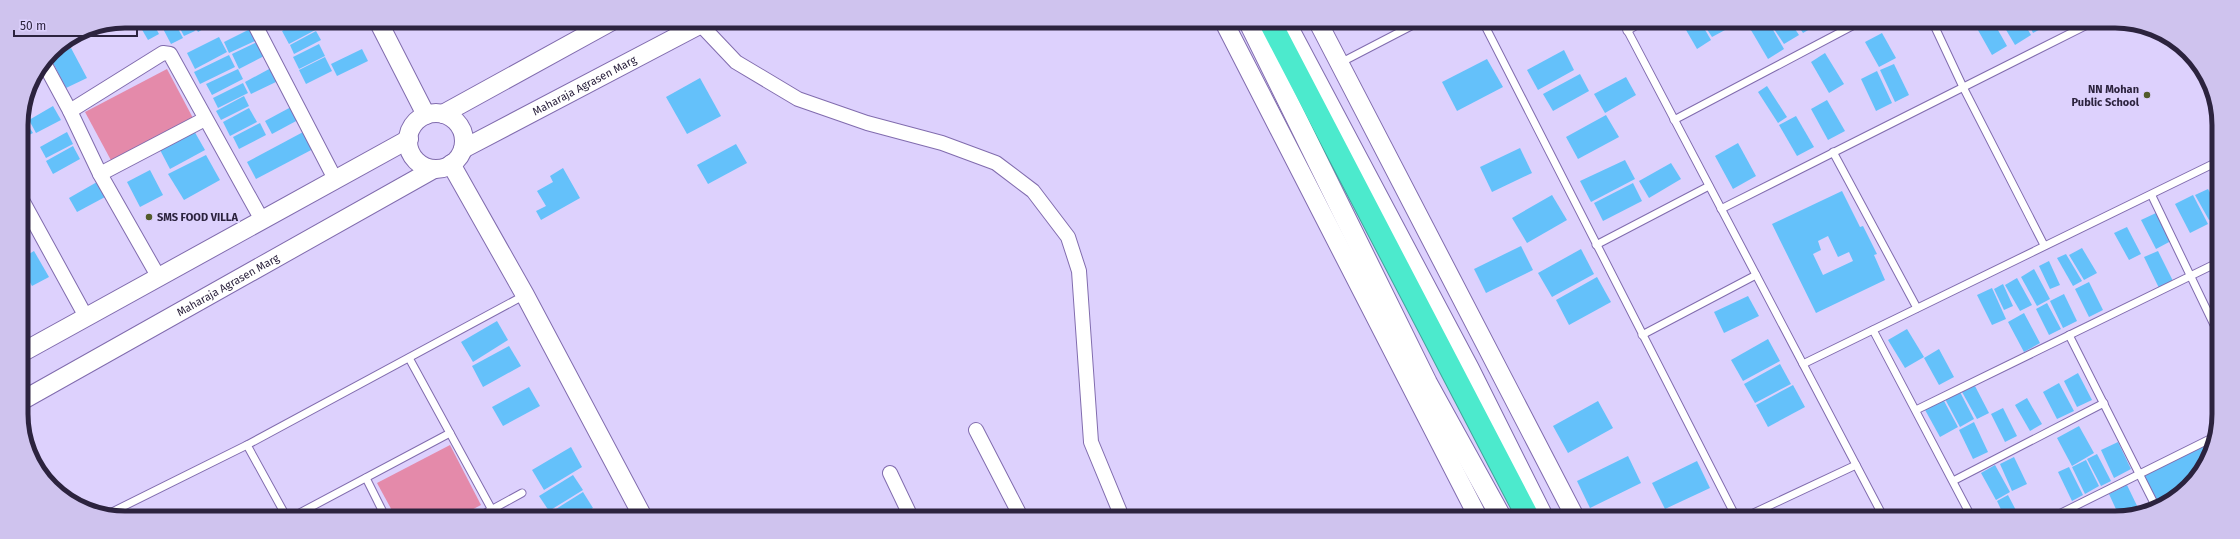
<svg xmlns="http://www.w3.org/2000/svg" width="2240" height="539" viewBox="0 0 2240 539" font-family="'Fira Sans',sans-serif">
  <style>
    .green { fill: #e48aaa }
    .building { fill: #64c1fa; fill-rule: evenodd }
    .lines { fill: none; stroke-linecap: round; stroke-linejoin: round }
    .service-casing { stroke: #816cae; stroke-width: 9 }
    .minor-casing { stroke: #816cae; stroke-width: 16 }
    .tertiary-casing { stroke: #816cae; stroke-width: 20 }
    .secondary-casing { stroke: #816cae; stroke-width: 22 }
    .motorway-casing { stroke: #41a49b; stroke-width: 24 }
    .service { stroke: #fff; stroke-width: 7 }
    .minor { stroke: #fff; stroke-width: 14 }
    .tertiary { stroke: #fff; stroke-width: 18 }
    .secondary { stroke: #fff; stroke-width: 20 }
    .motorway { stroke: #4ceacd; stroke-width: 22 }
    .poi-dot { fill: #525b2a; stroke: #ddd1fd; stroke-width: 1.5 }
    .labels { text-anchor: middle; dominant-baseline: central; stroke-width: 4; stroke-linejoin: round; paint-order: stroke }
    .street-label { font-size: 11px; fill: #2c233e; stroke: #ddd1fd }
    .poi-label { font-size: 11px; font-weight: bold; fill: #2c233e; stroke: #ddd1fd; text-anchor: end }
    .rim { fill: none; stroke: #2c233e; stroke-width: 5 }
  </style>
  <rect width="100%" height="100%" fill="#ddd1fd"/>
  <!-- green -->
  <g class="green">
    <path d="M167,69l27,51 -81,44 -28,-52z"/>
    <path d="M450,445l31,60 -21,11h-65l-18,-33z"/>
  </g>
  <!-- building -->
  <g class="building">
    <path d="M137,21h15l7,13 -11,6z"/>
    <path d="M159,21h15l9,17 -12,6z"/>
    <path d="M176,21h13l6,10 -11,5z"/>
    <path d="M192,21h13l3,5 -10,6z"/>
    <path d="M211,21h21l-17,9z"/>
    <path d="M279,21h15l-12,7z"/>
    <path d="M299,21h17l3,7 -30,16 -7,-13z"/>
    <path d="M321,21h12l-9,5z"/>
    <path d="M1682,23h19l10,17 -14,9z"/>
    <path d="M1703,23h17l5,7 -13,7z"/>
    <path d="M1723,23h17l-13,7z"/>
    <path d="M1752,23h17l15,26 -16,10 -20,-34z"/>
    <path d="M1770,23h21l8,12 -15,9z"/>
    <path d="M1796,23h17l2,3 -12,7z"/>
    <path d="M1974,23h20l13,23 -15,9z"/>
    <path d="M2002,23h22l7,12 -16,10z"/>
    <path d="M2028,23h19l1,2 -15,8z"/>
    <path d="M252,28l5,12 -28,13 -5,-11z"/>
    <path d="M316,31l5,9 -27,14 -4,-9z"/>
    <path d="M1882,33l14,25 -17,9 -14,-25z"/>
    <path d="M219,37l8,15 -32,17 -8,-16z"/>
    <path d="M259,41l7,14 -27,14 -7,-15z"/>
    <path d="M319,44l6,12 -26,13 -6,-12z"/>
    <path d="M71,48l16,30 -21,10 -15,-29z"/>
    <path d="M362,49l6,12 -31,15 -6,-12z"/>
    <path d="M1564,50l10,20 -36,20 -11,-20z"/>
    <path d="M1825,53l19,31 -15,9 -18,-31z"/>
    <path d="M229,55l6,12 -35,17 -6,-12z"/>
    <path d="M325,57l7,14 -26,13 -7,-14z"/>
    <path d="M1487,59l16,28 -46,24 -15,-29z"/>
    <path d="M1894,64l15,31 -14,7 -15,-32z"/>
    <path d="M271,68l7,13 -27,13 -6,-12z"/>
    <path d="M238,69l5,10 -31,16 -6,-11z"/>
    <path d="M1877,71l15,32 -16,8 -15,-32z"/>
    <path d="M1580,74l9,17 -36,20 -10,-17z"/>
    <path d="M1626,77l10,18 -31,18 -11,-19z"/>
    <path d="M700,78l21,38 -34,18 -21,-37z"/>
    <path d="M243,83l5,10 -30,15 -5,-10z"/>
    <path d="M1767,86l20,31 -9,6 -20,-31z"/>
    <path d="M244,96l5,10 -28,14 -5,-9z"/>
    <path d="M1827,100l18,31 -17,9 -17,-31z"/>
    <path d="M53,106l8,14 -25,13 -7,-13z"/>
    <path d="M291,107l7,13 -26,14 -7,-13z"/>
    <path d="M249,108l8,14 -27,14 -7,-14z"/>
    <path d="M1606,115l13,22 -41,22 -12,-22z"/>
    <path d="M1796,116l18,31 -17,9 -18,-31z"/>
    <path d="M26,122l7,11 -12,6v-14z"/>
    <path d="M260,123l6,12 -27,14 -6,-12z"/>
    <path d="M193,129l12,21 -35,19 -11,-21z"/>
    <path d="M305,131l10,17 -59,31 -9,-17z"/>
    <path d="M67,132l6,12 -27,14 -6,-11z"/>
    <path d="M1738,143l18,33 -23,13 -18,-33z"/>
    <path d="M736,144l11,19 -39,21 -11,-19z"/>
    <path d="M73,146l7,13 -27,15 -7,-13z"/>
    <path d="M1520,148l12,25 -40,19 -12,-25z"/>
    <path d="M206,155l14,25 -36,20 -16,-26z"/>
    <path d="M1625,160l10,19 -44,23 -11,-21z"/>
    <path d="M1671,163l10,16 -32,19 -10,-17z"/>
    <path d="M563,168l17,30 -39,22 -5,-9 10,-5 -9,-15 16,-9 -3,-6z"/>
    <path d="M150,170l13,25 -23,12 -13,-25z"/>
    <path d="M97,182l8,15 -28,15 -8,-14z"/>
    <path d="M1633,183l9,18 -39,20 -9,-18z"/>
    <path d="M2208,189l9,16v11l-8,4 -14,-25z"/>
    <path d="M1842,191l18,36 3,-1 14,28 -3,1 11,25 -69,33 -44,-89zM1828,236l10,21 11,-5 4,9 -30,14 -10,-21 8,-4 -3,-9z"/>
    <path d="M1552,195l15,25 -40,23 -15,-25z"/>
    <path d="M2193,195l15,29 -18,9 -15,-29z"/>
    <path d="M2156,213l15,28 -15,8 -15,-29z"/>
    <path d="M2127,227l14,27 -12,6 -15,-27z"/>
    <path d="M1521,246l12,24 -47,23 -12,-24z"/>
    <path d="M2082,248l15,25 -13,7 -15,-25z"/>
    <path d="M1581,249l13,25 -42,23 -14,-24z"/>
    <path d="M34,251l15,26 -17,9 -10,-18v-10z"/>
    <path d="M2158,251l15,30 -14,7 -15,-31z"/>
    <path d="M2066,254l16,27 -9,5 -16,-28z"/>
    <path d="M2049,261l11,24 -10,4 -11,-23z"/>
    <path d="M2034,269l16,30 -13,7 -16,-29z"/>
    <path d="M1597,277l14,25 -42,23 -13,-25z"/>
    <path d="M2017,278l15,27 -12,6 -15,-26z"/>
    <path d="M2089,282l14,28 -14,7 -14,-28z"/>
    <path d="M2003,284l10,22 -9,4 -10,-21z"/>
    <path d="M1992,288l14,31 -14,6 -15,-30z"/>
    <path d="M2064,294l13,27 -14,7 -13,-27z"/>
    <path d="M1748,296l11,20 -35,17 -10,-21z"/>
    <path d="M2047,303l14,26 -12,6 -13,-26z"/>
    <path d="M2024,313l16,30 -16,9 -16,-30z"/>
    <path d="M497,321l11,19 -35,22 -12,-20z"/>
    <path d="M1907,329l17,28 -19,11 -17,-28z"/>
    <path d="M1768,339l12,22 -37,20 -12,-21z"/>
    <path d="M509,346l12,20 -38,21 -11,-21z"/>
    <path d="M1939,349l15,28 -15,8 -15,-27z"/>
    <path d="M1780,364l11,20 -36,19 -11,-19z"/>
    <path d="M2078,373l14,27 -15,7 -13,-26z"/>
    <path d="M2059,383l15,28 -17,8 -14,-27z"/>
    <path d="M1793,385l12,22 -37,20 -12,-22z"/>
    <path d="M1975,386l14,27 -12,6 -15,-27z"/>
    <path d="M529,387l11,19 -37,20 -11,-19z"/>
    <path d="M1960,392l14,27 -14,8 -15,-28z"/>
    <path d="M2027,398l15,26 -12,7 -15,-26z"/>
    <path d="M1943,399l15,28 -18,10 -16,-29z"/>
    <path d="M1598,401l15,27 -45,25 -15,-27z"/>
    <path d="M2003,408l14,28 -12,6 -14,-28z"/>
    <path d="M1974,422l14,30 -15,7 -14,-29z"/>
    <path d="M2079,426l15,27 -22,13 -15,-28z"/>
    <path d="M2216,436l-11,30 -21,26 -27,17 -17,-35z"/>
    <path d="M2118,442l13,27 -17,9 -13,-28z"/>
    <path d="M571,447l11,20 -38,23 -12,-20z"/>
    <path d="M2097,454l14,27 -10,5 -14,-27z"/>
    <path d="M1628,456l13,27 -51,25 -13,-27z"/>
    <path d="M2014,457l13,27 -15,7 -12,-27z"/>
    <path d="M2086,460l13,26 -14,8 -13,-27z"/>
    <path d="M1697,461l13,27 -45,21 -13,-26z"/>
    <path d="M1995,465l15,27 -14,8 -15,-27z"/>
    <path d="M2069,467l14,28 -11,6 -14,-29z"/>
    <path d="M573,475l10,15 -34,21 -10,-15z"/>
    <path d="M2127,485l13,27 -20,6 -11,-24z"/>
    <path d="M583,492l10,16 -13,8h-30l-2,-2z"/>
    <path d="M2008,495l12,23h-15l-8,-17z"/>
    <path d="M1659,509l4,8h-21z"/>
  </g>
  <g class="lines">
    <defs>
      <g id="service">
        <path d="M1483,22l253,495"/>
        <path d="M1623,22l261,496"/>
        <path d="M1933,23l30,64 81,158"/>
        <path d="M1627,31l15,-9"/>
        <path d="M1340,63l79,-41"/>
        <path d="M1674,120l184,-97"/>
        <path d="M1833,152l84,156"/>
        <path d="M2152,196l65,135"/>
        <path d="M1721,209l370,-186"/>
        <path d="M1596,245l113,-59"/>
        <path d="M1873,330l99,188"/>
        <path d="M1642,335l114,-60"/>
        <path d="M2069,335l88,174"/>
        <path d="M409,358l83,152"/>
        <path d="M1803,364l414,-202"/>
        <path d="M1916,410l301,-147"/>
        <path d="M247,445l39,71"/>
        <path d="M366,478l19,38"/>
        <path d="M1953,481l151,-78"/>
        <path d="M104,516l143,-71 278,-150"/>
        <path d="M294,516l156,-83"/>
        <path d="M480,516l42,-23"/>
        <path d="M1745,517l111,-52"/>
        <path d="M2051,518l165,-82"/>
      </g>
      <g id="minor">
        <path d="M253,21l82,158"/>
        <path d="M700,24l36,38 62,37 69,24 75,20 54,20 37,28 35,46 11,34 12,171 31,75"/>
        <path d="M44,63l26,48 30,63 58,102"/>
        <path d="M70,111l93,-58 7,1 92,166"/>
        <path d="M100,174l105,-55"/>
        <path d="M22,200l63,115"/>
        <path d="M976,430l45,87"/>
        <path d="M890,473l21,44"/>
      </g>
      <g id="tertiary">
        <path d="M378,21l48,94"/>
        <path d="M1224,22l254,495"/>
        <path d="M1318,22l257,495"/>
        <circle cx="436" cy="141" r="28"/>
        <path d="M443,114l169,-93"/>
        <path id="s1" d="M463,149l242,-127"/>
        <path d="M451,164l74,131 118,222"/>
        <path d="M23,352l386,-213"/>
        <path id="s2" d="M23,400l411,-231"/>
      </g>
      <g id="secondary">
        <path d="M1249,22l178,361 74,134"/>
        <path d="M1285,22l184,347 74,148"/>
      </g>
      <path id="motorway" d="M1270,22l258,495"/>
    </defs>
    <!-- service casing -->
    <use href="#service" class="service-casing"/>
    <!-- minor casing -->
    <use href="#minor" class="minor-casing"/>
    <!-- tertiary casing -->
    <use href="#tertiary" class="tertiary-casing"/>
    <!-- secondary casing -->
    <use href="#secondary" class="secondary-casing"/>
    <!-- motorway casing -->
    <use href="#motorway" class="motorway-casing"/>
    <!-- service -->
    <use href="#service" class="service"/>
    <!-- minor -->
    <use href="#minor" class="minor"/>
    <!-- tertiary -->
    <use href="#tertiary" class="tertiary"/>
    <!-- secondary -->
    <use href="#secondary" class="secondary"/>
    <!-- motorway -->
    <use href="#motorway" class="motorway"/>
  </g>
  <!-- markers -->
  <g class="poi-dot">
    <circle cx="2147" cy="95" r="4"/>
    <circle cx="149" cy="217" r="4"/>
  </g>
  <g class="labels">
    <!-- street labels -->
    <g class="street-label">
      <text stroke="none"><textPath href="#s1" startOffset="137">Maharaja Agrasen Marg</textPath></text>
      <text stroke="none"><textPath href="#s2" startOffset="235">Maharaja Agrasen Marg</textPath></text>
    </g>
    <!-- poi labels -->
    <g class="poi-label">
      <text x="2139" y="89">NN Mohan<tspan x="2139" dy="13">Public School</tspan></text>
      <text x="157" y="217" text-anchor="start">SMS FOOD VILLA</text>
    </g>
  </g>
  <!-- crop -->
  <path d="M0 0H2240V539H0ZM125 28H2115A97 97 0 0 1 2212 125V414A97 97 0 0 1 2115 511H125A97 97 0 0 1 28 414V125A97 97 0 0 1 125 28Z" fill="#cfc3ee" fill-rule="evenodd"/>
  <path class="rim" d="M125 28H2115A97 97 0 0 1 2212 125V414A97 97 0 0 1 2115 511H125A97 97 0 0 1 28 414V125A97 97 0 0 1 125 28Z"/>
  <!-- scale -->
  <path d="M14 30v6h123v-6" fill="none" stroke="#2c233e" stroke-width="2"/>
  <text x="20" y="30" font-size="12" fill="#2c233e" stroke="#ddd1fd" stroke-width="3" paint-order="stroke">50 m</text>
</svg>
